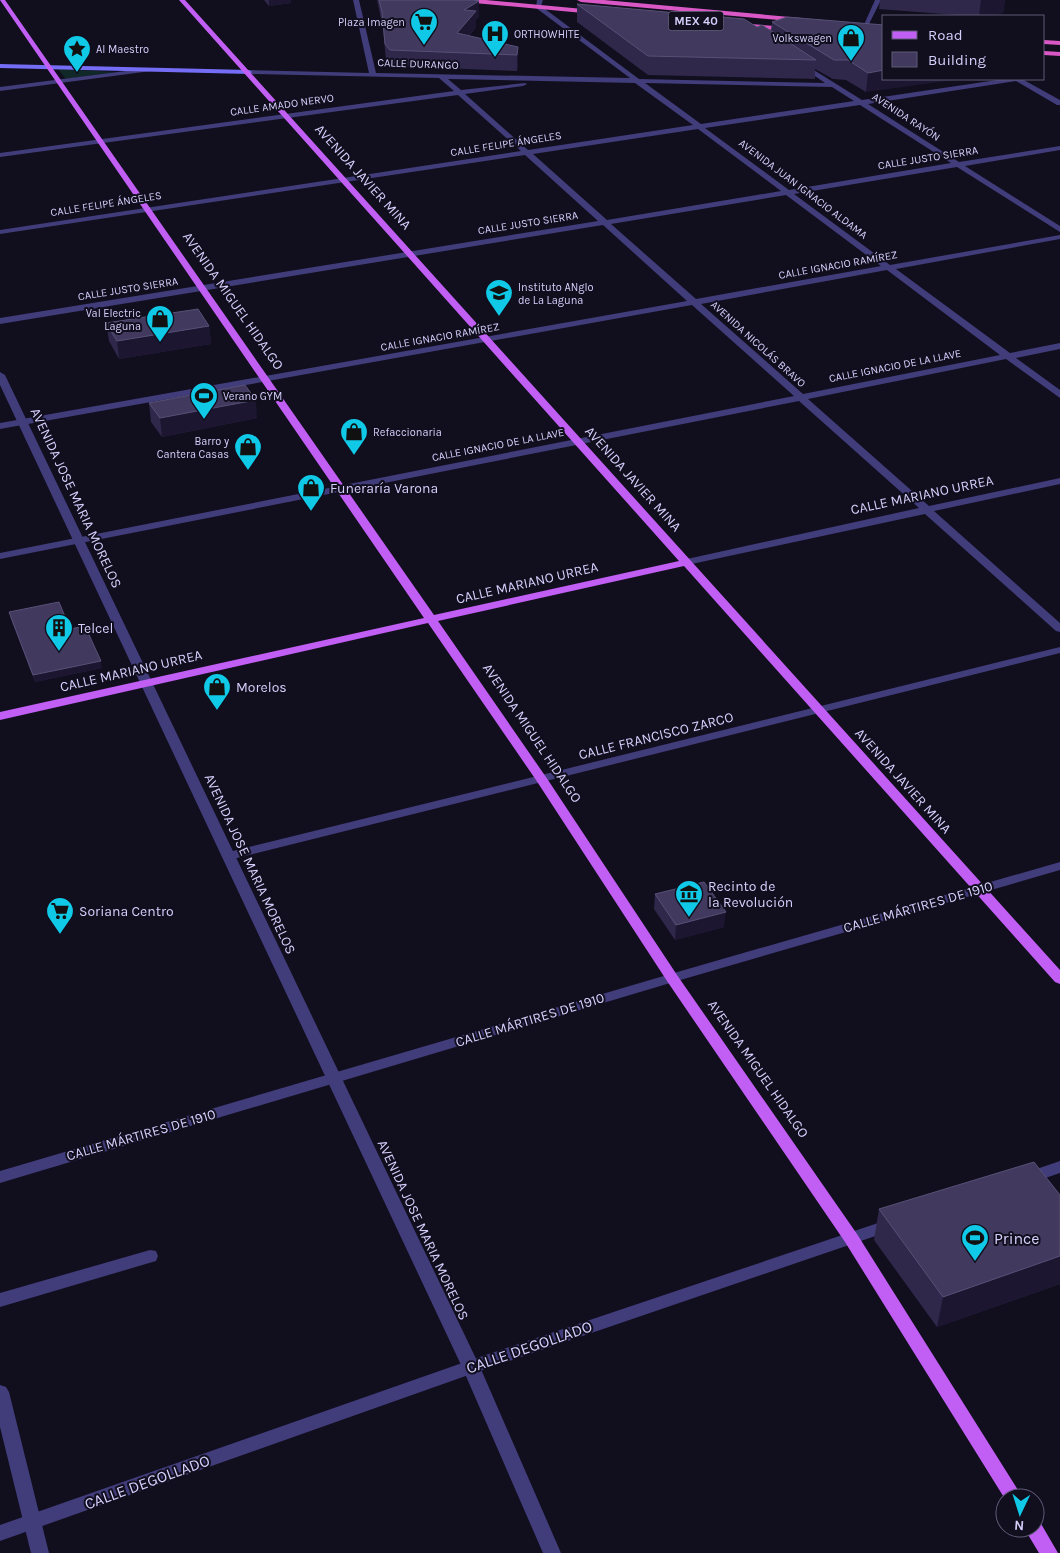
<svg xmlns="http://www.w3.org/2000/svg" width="1060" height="1553" viewBox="0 0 1060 1553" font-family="Karla,sans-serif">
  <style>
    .green { fill: #112828 }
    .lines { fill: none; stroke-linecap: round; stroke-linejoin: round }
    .minor { fill: #413c7a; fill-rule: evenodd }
    .tertiary { fill: #413c7a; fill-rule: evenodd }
    .secondary { fill: #756df5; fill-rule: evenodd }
    .primary { fill: #c15ef3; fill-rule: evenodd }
    .trunk { fill: #da58c6; fill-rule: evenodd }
    .wall { fill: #2f284b }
    .shaded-wall { fill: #1c1631 }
    .building { fill: #413a5e; stroke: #585177 }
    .labels { text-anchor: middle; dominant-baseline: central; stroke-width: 4; stroke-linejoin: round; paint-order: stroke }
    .far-poi-label { font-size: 11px; fill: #d5cffc; stroke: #110e1e; text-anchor: start }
    .far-street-label { font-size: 11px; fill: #d5cffc; stroke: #110e1e }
    .shield { fill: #110e1e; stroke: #9a95b9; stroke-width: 1 }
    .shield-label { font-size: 12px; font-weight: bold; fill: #d5cffc }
    .street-label { font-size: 14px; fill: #d5cffc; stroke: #110e1e }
    .poi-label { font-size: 14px; fill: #d5cffc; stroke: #110e1e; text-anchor: start }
    .near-poi-label { font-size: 16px; fill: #d5cffc; stroke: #110e1e; text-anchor: start }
    .near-street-label { font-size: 16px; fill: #d5cffc; stroke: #110e1e }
  </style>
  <rect width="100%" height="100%" fill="#110e1e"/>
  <!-- green -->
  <path class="green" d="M58,69l58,3 -50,7z"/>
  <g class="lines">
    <!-- minor -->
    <g class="minor">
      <path d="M353,0h6l17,73 254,5 -94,-70 1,-8h6l-2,6 98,73 186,4 -26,-18 -1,-1 3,-2 61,38 142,-21h18l38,21v5h-3l-41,-24 -148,23 91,58 101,-16v4l-95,16 95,60v6l-103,-65 -163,27 96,71 170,-30v4l-164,30 114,84 50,-10v6l-44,9 44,32v8l-54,-39 -198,40 121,107 131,-28v6l-126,27 126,112v9l-4,-1 -131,-117 -238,51 -4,-1 -1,-2 5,-3 232,-51 -120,-107 -799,158v-6l794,-157 -102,-91 -692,124v-6l687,-122 -84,-76 -603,99v-6l598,-97 -73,-66 -525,79v-4l521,-79 -63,-56 -458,62v-4l454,-62 -15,-13 -190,-4 -3,-2 3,-2 120,3zM448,79l187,4 58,42 -165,25 -63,-56 58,-8 4,-2 -2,-1 -64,7zM645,83l187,4 22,14 -153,23zM860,105l91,58 -162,27 -84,-62zM698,129l83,62 -174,29 -74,-66zM786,195l95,71 -185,33 -85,-75zM887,270l113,85 -197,39 -102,-90z"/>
      <path d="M875,0h6l-13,26 -5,1z"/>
      <path d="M149,68l2,1v2l-151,20v-4z"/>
      <path d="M1060,647v6l-831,207 -7,-4 7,-4z"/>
      <path d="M1060,862v8l-383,111 -677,202v-12l667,-196z"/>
      <path d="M1060,1161v12l-32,11 -6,-2 -2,-4 2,-4z"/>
      <path d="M890,1219l6,2 2,4 -2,4 -419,143 -477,169v-16l465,-163z"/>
      <path d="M150,1250l6,1 2,5 -2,5 -156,46v-14z"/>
    </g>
    <!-- tertiary -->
    <g class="tertiary">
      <path d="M0,372l5,3 475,992 81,186h-18l-81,-186 -462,-982z"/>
      <path d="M0,1385l6,2 3,5 40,161h-18l-31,-126z"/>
    </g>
    <!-- secondary -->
    <path class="secondary" d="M0,64l249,6 3,2 -3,2 -249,-6z"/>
    <!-- primary -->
    <g class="primary">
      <path d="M0,0h5l429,615 245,-54 -500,-561h6l875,970v14l-5,-2 -371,-416 -246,55 110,159 129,195 180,259 166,264 -18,1 -160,-257 -178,-261 -131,-201 -108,-157 -428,97v-8l424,-94z"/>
      <path d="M1035,1521l5,1 18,31h-19l-15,-25h11z"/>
    </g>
    <!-- trunk -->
    <g class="trunk">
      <path d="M459,0h27l108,10 4,2 -4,2 -131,-12z"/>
      <path d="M577,0h27l197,18 4,2 -4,2 -220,-20z"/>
      <path d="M737,23l51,4 4,2 -4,2 -54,-4 -1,-2z"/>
      <path d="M1044,40l16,1v4l-16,-1z"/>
      <path d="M1044,51l16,1v4l-16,-1z"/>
    </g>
  </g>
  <!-- wall -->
  <g class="wall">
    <path d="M264,0h27v3l-22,3z"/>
    <path d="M377,0h97l5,17 -3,2v8l-7,9 49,11v16l-1,8 -126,-5 -5,-5 -3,-33z"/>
    <path d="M880,0h125l-2,13 -19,3h-15l-90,-7z"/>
    <path d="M577,4l180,23 14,4 1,-9 112,3 -18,67 -20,-12 -13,-1 -18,-10v10l-167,-4 -71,-53z"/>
    <path d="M106,323l103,3 2,18 -92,15 -10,-18z"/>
    <path d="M149,403l108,15 -95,19 -11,-15z"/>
    <path d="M9,612l61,17 32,39 -67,14 -24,-63z"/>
    <path d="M655,894l69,33 -49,13 -21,-31z"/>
    <path d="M1060,1195v89l-123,43 -63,-87 5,-31z"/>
  </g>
  <!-- shaded-wall -->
  <g class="shaded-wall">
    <path d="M269,0h22v3l-22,3z"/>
    <path d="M464,0l15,1v16l-3,2v8l-19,22v-16z"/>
    <path d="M981,0h24l-2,13 -19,3h-5z"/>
    <path d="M518,47v16l-1,8v-16z"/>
    <path d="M884,70v9h77l-95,13 2,-19z"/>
    <path d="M209,326l2,18 -92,15 -2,-18z"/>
    <path d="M256,400l1,18 -95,19 -2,-19z"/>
    <path d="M101,661l1,7 -67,14 -2,-7z"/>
    <path d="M726,912l-2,15 -49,13 1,-15z"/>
    <path d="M1060,1256v28l-123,43 6,-30z"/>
  </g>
  <!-- building -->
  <g class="building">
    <path d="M379,0h94l6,1 -15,9 12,1 -19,22 61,14 -1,8 -127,-5 -5,-6 -3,-32z"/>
    <path d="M577,4l167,15 13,8 5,-2 54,35 -168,-4z"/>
    <path d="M787,17l97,8v45l-16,3 -20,-13h-14l-62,-38z"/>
    <path d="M198,309l11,17 -92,15 -11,-18z"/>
    <path d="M245,385l11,15 -96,18 -11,-15z"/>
    <path d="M59,602l11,27 15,-3 16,35 -68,14 -24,-63z"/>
    <path d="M704,882l22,30 -50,13 -21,-31z"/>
    <path d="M1034,1162l26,33v61l-117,41 -64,-88z"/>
  </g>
  <!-- icons -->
  <defs>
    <symbol id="supermarket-pin" viewBox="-11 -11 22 30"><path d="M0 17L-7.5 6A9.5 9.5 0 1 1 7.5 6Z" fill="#10c9e6" stroke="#110e1e"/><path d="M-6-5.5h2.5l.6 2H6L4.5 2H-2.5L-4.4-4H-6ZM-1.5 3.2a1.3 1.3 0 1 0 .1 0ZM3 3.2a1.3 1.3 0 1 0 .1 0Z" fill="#111"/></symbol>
    <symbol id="hospital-pin" viewBox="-11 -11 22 30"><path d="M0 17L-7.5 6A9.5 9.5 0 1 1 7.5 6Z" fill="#10c9e6" stroke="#110e1e"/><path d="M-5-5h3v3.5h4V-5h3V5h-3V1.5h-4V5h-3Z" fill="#111"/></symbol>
    <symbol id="shop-pin" viewBox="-11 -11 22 30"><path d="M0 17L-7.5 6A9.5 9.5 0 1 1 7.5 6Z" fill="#10c9e6" stroke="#110e1e"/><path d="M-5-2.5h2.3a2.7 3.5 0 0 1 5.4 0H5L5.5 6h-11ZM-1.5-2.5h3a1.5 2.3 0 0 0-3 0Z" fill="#111"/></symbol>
    <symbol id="sight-pin" viewBox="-11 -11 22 30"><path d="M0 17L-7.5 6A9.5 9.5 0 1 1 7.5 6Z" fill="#10c9e6" stroke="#110e1e"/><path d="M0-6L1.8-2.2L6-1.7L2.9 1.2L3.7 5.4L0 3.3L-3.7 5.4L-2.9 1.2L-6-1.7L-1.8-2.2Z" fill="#111"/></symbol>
    <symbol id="school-pin" viewBox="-11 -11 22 30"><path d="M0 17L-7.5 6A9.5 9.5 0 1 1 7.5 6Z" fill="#10c9e6" stroke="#110e1e"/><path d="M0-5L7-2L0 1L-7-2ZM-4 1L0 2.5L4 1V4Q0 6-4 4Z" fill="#111"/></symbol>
    <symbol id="stadium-pin" viewBox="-11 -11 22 30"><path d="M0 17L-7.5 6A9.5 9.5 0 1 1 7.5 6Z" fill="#10c9e6" stroke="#110e1e"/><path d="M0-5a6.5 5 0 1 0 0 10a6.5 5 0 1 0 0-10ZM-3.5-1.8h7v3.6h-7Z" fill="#111"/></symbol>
    <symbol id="building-pin" viewBox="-11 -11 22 30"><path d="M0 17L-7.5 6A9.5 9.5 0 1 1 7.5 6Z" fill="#10c9e6" stroke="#110e1e"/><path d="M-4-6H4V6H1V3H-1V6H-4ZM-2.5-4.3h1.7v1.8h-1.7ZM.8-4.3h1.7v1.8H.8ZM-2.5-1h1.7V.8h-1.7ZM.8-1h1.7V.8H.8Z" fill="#111"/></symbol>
    <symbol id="museum-pin" viewBox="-11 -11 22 30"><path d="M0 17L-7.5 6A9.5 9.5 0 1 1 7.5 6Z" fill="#10c9e6" stroke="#110e1e"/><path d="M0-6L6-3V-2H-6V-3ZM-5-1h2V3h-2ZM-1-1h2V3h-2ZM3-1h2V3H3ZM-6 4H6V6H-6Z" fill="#111"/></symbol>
  </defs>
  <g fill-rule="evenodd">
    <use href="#supermarket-pin" x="408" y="6" width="32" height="43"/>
    <use href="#hospital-pin" x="479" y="18" width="32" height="43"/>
    <use href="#shop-pin" x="835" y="22" width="32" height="43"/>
    <use href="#sight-pin" x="61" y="33" width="32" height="43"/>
    <use href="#school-pin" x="483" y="277" width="32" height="43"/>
    <use href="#shop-pin" x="144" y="303" width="32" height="43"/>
    <use href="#stadium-pin" x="188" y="380" width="32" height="43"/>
    <use href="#shop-pin" x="338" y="416" width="32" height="43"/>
    <use href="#shop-pin" x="232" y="431" width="32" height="43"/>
    <use href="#shop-pin" x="295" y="472" width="32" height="43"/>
    <use href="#building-pin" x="43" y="612" width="32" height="43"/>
    <use href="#shop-pin" x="201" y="671" width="32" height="43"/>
    <use href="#museum-pin" x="673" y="878" width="32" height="43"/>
    <use href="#supermarket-pin" x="44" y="895" width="32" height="43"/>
    <use href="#stadium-pin" x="959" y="1222" width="32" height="43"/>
  </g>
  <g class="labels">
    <!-- far-poi labels -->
    <g class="far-poi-label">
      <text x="405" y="22" text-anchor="end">Plaza Imagen</text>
      <text x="514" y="34">ORTHOWHITE</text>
      <text x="832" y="38" text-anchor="end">Volkswagen</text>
      <text x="96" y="49">Al Maestro</text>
      <text x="518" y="287">Instituto ANglo<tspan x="518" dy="13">de La Laguna</tspan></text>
      <text x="141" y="313" text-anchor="end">Val Electric<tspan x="141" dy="13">Laguna</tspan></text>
      <text x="223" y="396">Verano GYM</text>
      <text x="373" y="432">Refaccionaria</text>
      <text x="229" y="441" text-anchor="end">Barro y<tspan x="229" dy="13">Cantera Casas</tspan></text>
    </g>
    <!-- far-street labels -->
    <g class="far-street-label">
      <text transform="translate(418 64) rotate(2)">CALLE DURANGO</text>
      <text transform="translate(282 105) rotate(-8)">CALLE AMADO NERVO</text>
      <text transform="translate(906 117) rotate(33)">AVENIDA RAYÓN</text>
      <text transform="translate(506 144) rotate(-9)">CALLE FELIPE ÁNGELES</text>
      <text transform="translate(928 158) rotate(-9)">CALLE JUSTO SIERRA</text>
      <text transform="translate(803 189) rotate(37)">AVENIDA JUAN IGNACIO ALDAMA</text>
      <text transform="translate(106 204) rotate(-9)">CALLE FELIPE ÁNGELES</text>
      <text transform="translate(528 223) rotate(-9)">CALLE JUSTO SIERRA</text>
      <text transform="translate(838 265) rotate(-10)">CALLE IGNACIO RAMÍREZ</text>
      <text transform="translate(128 289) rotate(-9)">CALLE JUSTO SIERRA</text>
      <text transform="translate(440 337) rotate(-10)">CALLE IGNACIO RAMÍREZ</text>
      <text transform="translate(758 344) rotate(42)">AVENIDA NICOLÁS BRAVO</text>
      <text transform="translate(895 366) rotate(-11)">CALLE IGNACIO DE LA LLAVE</text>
      <text transform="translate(498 445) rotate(-11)">CALLE IGNACIO DE LA LLAVE</text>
    </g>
    <!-- shield labels -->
    <rect class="shield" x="668.5" y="11.5" width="55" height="19" rx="4"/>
    <g class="shield-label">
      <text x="696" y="21">MEX 40</text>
    </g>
    <!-- street labels -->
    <g class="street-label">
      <text transform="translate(363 177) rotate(48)">AVENIDA JAVIER MINA</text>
      <text transform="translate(233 301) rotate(55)">AVENIDA MIGUEL HIDALGO</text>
      <text transform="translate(633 479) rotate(48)">AVENIDA JAVIER MINA</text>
      <text transform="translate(922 495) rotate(-12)">CALLE MARIANO URREA</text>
      <text transform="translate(76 498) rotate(65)">AVENIDA JOSE MARIA MORELOS</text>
      <text transform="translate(527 583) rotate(-13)">CALLE MARIANO URREA</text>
      <text transform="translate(131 671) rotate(-13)">CALLE MARIANO URREA</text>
      <text transform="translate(532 733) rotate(56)">AVENIDA MIGUEL HIDALGO</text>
      <text transform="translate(656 736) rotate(-14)">CALLE FRANCISCO ZARCO</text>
      <text transform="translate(903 781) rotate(48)">AVENIDA JAVIER MINA</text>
      <text transform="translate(250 864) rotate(65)">AVENIDA JOSE MARIA MORELOS</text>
      <text transform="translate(918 907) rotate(-16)">CALLE MÁRTIRES DE 1910</text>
      <text transform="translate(530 1020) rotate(-17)">CALLE MÁRTIRES DE 1910</text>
      <text transform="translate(758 1069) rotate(55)">AVENIDA MIGUEL HIDALGO</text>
      <text transform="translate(141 1135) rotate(-16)">CALLE MÁRTIRES DE 1910</text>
      <text transform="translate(423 1230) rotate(65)">AVENIDA JOSE MARIA MORELOS</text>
    </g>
    <!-- poi labels -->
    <g class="poi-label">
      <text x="330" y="488">Funeraría Varona</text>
      <text x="78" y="628">Telcel</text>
      <text x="236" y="687">Morelos</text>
      <text x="708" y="886">Recinto de<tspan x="708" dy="16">la Revolución</tspan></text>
      <text x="79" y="911">Soriana Centro</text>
    </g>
    <!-- near-poi labels -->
    <g class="near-poi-label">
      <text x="994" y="1238">Prince</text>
    </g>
    <!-- near-street labels -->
    <g class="near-street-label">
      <text transform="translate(529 1347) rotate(-19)">CALLE DEGOLLADO</text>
      <text transform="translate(147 1482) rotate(-20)">CALLE DEGOLLADO</text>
    </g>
  </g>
  <!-- legend -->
  <rect x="882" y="15" width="162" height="65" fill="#110e1e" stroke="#5f5b77"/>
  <rect x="892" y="31" width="25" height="8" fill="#c15ef3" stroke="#5f5b77"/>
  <text x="928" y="40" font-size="15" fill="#d5cffc">Road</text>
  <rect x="892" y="52" width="25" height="15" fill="#413a5e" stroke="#5f5b77"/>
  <text x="928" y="65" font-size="15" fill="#d5cffc">Building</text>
  <!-- north arrow -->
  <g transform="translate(1020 1513) rotate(184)"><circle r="24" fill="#110e1e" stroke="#5f5b77"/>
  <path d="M0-4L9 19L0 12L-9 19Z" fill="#10c9e6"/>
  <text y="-8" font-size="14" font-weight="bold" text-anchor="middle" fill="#d5cffc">N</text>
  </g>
</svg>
